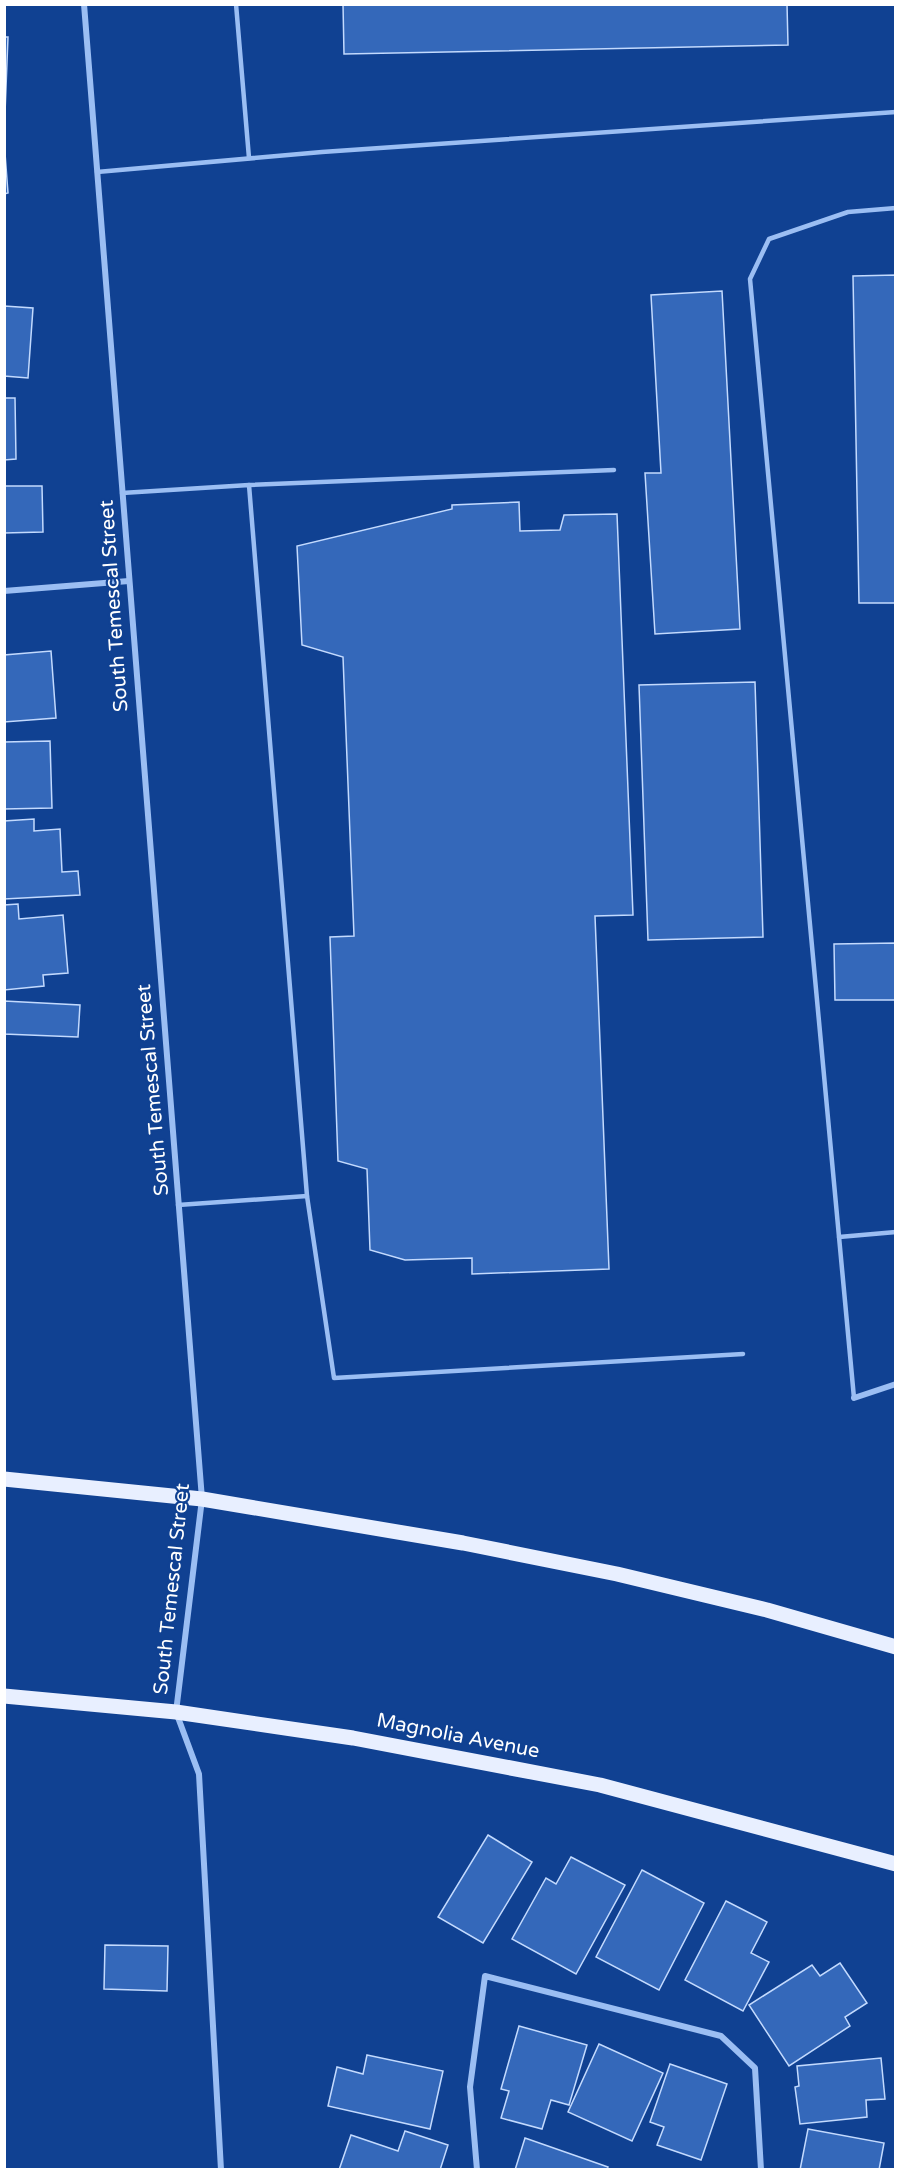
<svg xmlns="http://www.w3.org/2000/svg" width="900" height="2174" viewBox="0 0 900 2174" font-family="'Varela Round',sans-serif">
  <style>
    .building { fill: #3468ba; stroke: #c3dafe; stroke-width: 1.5 }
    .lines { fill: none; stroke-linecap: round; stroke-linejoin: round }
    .lane { stroke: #9bbef3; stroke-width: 4.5 }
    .street { stroke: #9bbef3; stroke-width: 6 }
    .primary { stroke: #e8efff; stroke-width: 15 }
    .labels { text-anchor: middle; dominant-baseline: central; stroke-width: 4.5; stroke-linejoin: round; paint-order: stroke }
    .street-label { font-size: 20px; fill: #fff; stroke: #104192 }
  </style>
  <rect width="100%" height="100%" fill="#104192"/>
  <!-- building -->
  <g class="building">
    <path d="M343,4h444l1,41 -444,9z"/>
    <path d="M4,37h4l-3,76h-1z"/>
    <path d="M4,140l4,53 -4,1z"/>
    <path d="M896,275v328h-37l-6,-327z"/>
    <path d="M722,291l18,338 -85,5 -10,-161h16l-10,-178z"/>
    <path d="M4,306l29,2 -5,70 -24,-2z"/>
    <path d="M4,398h11l1,61 -12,1z"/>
    <path d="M4,486h38l1,46 -39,1z"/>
    <path d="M519,502l1,29 40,-1 4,-15 53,-1 16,401 -38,1 14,353 -137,5v-16l-67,2 -35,-10 -3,-81 -29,-8 -8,-224 24,-1 -11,-279 -41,-12 -5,-99 155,-37v-4z"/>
    <path d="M51,651l5,67 -52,4v-67z"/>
    <path d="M755,682l8,255 -115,3 -9,-255z"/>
    <path d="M50,741l2,67 -48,1v-67z"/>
    <path d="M34,819v12l26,-2 2,43 16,-1 2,24 -76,4v-78z"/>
    <path d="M18,904l1,15 44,-4 5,58 -25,2 1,11 -40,4v-85z"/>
    <path d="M896,943v57h-61l-1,-56z"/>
    <path d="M4,1001l76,4 -2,32 -74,-3z"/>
    <path d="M488,1835l44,27 -49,81 -45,-26z"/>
    <path d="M571,1857l54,28 -49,89 -64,-35 34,-61 10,6z"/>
    <path d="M642,1870l62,33 -45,87 -63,-33z"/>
    <path d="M726,1901l41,21 -16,31 18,9 -26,49 -58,-31z"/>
    <path d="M105,1945l63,1 -1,45 -63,-2z"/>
    <path d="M840,1963l27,40 -22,14 5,9 -61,40 -40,-61 63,-40 8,11z"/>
    <path d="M519,2026l68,19 -18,60 -18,-5 -9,29 -41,-11 8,-27 -8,-2z"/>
    <path d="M599,2044l64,29 -31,68 -64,-29z"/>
    <path d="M367,2055l76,16 -13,58 -102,-23 9,-39 26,7z"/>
    <path d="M881,2058l4,41 -19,1 1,17 -67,7 -5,-37 4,-1 -2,-20z"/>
    <path d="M670,2064l57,20 -26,76 -44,-15 7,-18 -14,-5z"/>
    <path d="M808,2129l76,14 -5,27h-79z"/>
    <path d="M405,2131l43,14 -8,25h-101l12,-35 47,16z"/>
    <path d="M525,2138l83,29 -1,3h-92z"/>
  </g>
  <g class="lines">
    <!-- lane -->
    <g class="lane">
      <path d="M236,4l13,154"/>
      <path d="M97,172l225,-20 574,-40"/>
      <path d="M249,485l365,-15"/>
      <path d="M122,493l127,-8 58,711"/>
      <path d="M178,1205l129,-9 27,182 409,-24"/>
      <path d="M839,1237l57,-5"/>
      <path d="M854,1398l-104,-1119 19,-40 79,-27 48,-4"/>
    </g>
    <!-- street -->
    <g class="street">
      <path d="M84,4l118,1495 -26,213 23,62 22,396"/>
      <path d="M4,591l125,-10"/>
      <path d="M854,1398l42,-14"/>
      <path d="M477,2170l-7,-83 15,-111 236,60 34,32 6,102"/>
    </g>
    <!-- primary -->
    <g class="primary">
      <path d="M4,1479l198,20 261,44 154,31 150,36 129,37"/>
      <path d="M4,1696l172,16 177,26 247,47 296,79"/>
    </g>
  </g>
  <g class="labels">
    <!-- street labels -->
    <g class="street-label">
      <text transform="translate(114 606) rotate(-94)">South Temescal Street</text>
      <text transform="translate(153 1090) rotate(-95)">South Temescal Street</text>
      <text transform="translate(172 1589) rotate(-84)">South Temescal Street</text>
      <text transform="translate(458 1736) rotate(11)">Magnolia Avenue</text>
    </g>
  </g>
  <!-- border -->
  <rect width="900" height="2174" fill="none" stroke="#ffffff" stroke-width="12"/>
</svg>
